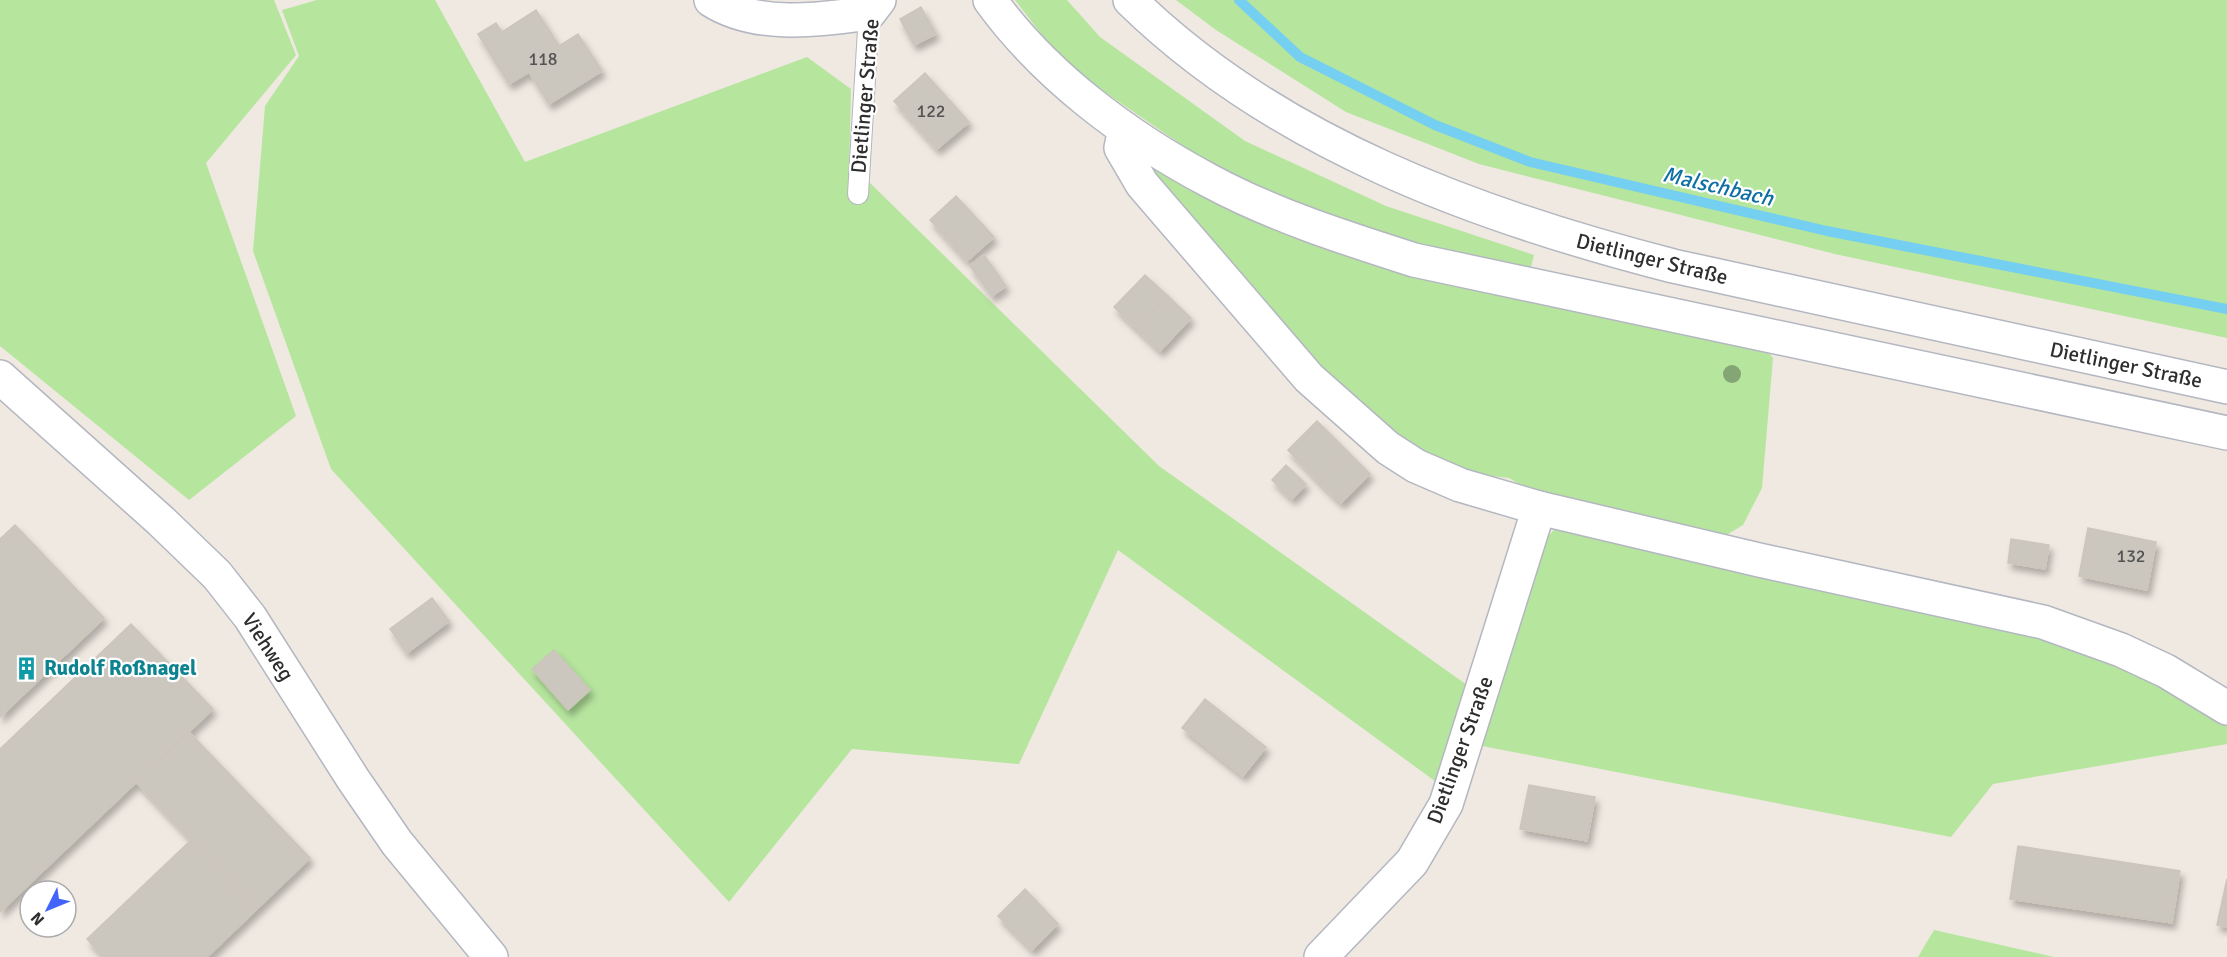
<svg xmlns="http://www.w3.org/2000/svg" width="2227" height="957" viewBox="0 0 2227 957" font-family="Signika,sans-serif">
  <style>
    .green { fill: #b6e59e }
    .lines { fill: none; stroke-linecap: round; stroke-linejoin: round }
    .stream { stroke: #75cff0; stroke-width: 10 }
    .building { fill: #cbc7bf; stroke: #cbc5ba; stroke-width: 1.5; filter: url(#shadow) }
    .service-casing { stroke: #b4b7c1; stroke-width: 22 }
    .minor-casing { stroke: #b4b7c1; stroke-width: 36 }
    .secondary-casing { stroke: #b4b7c1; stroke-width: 36 }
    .service { stroke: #fff; stroke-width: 20 }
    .minor { stroke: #fff; stroke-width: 33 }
    .secondary { stroke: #fff; stroke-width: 33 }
    .tree { fill: #84a574 }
    .labels { text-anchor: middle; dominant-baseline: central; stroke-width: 4.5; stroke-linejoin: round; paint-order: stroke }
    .number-label { font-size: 18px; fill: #555452 }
    .street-label { font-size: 21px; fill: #2e2e2e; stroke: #fff }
    .culture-label { font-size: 21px; font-weight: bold; fill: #0d838f; stroke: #fff; text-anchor: start }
    .water-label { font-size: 22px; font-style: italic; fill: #0d6fa3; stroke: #fff }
  </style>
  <defs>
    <filter id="shadow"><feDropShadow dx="3.5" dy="6" stdDeviation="3" flood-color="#0004"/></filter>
  </defs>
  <rect width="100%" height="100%" fill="#efe9e1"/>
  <!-- green -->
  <g class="green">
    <path d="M0,0h274l22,55 -90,108 90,253 -107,84 -189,-154z"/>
    <path d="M317,0h118l90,162 282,-105 44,32 -2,89 19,3 291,285 315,224 -35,94 -321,-234 -99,214 -167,-15 -123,153 -398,-433 -78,-218 12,-145 34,-50 -17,-46z"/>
    <path d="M1015,0h52l33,37 145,104 141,65 148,49 -4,16 -170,-40 -143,-62 -152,-104z"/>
    <path d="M1176,0h1051v338l-392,-84 -356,-90 -133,-52 -130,-82z"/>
    <path d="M1146,159l83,51 136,50 393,80 15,18 -11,130 -19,37 -30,18 -163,-41 -41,-24 -45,-5 -43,-15 -112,-95 -134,-151z"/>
    <path d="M1557,527l510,111 160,81v25l-234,40 -42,53 -474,-92 61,-199z"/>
    <path d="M1934,930l120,27h-136z"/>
  </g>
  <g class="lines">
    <!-- stream -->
    <path class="stream" d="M1239,0l61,57 135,68 95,37 297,69 400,78"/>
  </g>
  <!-- building -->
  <g class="building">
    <path d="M921,7l15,27 -22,11 -14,-26z"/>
    <path d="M536,10l23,36 19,-12 24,37 -53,33 -20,-32 -20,12 -31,-50 18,-11 6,9z"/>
    <path d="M925,73l44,49 -32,27 -43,-48z"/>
    <path d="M956,196l38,41 -27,24 -37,-41z"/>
    <path d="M984,255l22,31 -14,10 -22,-30z"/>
    <path d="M1145,275l23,21 -31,33 -23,-22z"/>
    <path d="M1168,296l23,22 -31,33 -23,-22z"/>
    <path d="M1317,421l33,33 -30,29 -32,-33z"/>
    <path d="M1350,454l20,20 -29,29 -21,-20z"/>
    <path d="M1286,465l20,19 -14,15 -20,-19z"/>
    <path d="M15,525l89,93 -104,99v-178z"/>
    <path d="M2088,528l68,14 -9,48 -68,-14z"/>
    <path d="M2011,539l38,6 -4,24 -37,-6z"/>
    <path d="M432,598l17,23 -42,32 -17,-24z"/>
    <path d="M131,624l82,85 -213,203v-163z"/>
    <path d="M554,650l36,40 -22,20 -36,-41z"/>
    <path d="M1205,699l61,48 -23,29 -61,-48z"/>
    <path d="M189,732l121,126 -53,51 -121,-127z"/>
    <path d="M1529,785l66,12 -8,44 -67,-12z"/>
    <path d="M191,840l66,69 -50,48h-103l-17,-18z"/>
    <path d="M2018,846l162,25 -8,52 -162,-24z"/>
    <path d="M2227,879v48l-10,-2z"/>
    <path d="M1025,889l33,35 -26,26 -34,-34z"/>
  </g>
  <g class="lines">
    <defs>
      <path id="service" d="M858,194l11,-181"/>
      <g id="minor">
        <path d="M711,0c45,29 109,20 158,13l10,-13"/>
        <path d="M990,0c55,76 137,137 220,181 63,34 135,57 204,79l813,173"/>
        <path d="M1125,129l-4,19 21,36 167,194 79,70 28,18 44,19 79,23 220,52 284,62 78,28 45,21 61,37"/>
        <path d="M0,377l161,144 56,54 33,42 103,162 44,64 94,114"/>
        <path d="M1321,957l91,-95 34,-58 93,-296"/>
      </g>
      <path id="secondary" d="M1130,0c146,143 348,216 543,266l554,121"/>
    </defs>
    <!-- service casing -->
    <use href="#service" class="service-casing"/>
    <!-- minor casing -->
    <use href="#minor" class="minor-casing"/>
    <!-- secondary casing -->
    <use href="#secondary" class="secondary-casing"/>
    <!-- service -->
    <use href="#service" class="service"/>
    <!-- minor -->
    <use href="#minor" class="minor"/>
    <!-- secondary -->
    <use href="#secondary" class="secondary"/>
  </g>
  <!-- trees -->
  <circle class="tree" cx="1732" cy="374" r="9"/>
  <!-- icons -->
  <defs>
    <symbol id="building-bare" viewBox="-9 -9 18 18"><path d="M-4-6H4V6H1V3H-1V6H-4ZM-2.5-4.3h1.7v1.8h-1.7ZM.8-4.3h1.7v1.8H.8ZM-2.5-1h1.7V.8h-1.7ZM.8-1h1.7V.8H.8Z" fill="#0f9aa8" stroke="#fff" stroke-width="2.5" paint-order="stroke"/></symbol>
  </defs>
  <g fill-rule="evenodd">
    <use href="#building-bare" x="10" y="652" width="33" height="33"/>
  </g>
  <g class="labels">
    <!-- number labels -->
    <g class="number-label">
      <text x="543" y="59">118</text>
      <text x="931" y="111">122</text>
      <text x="2131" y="556">132</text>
    </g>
    <!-- street labels -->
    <g class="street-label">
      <text transform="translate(865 96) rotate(-85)">Dietlinger Straße</text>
      <text transform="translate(1652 259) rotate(14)">Dietlinger Straße</text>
      <text transform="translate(2126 365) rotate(12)">Dietlinger Straße</text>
      <text transform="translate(268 647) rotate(57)">Viehweg</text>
      <text transform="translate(1460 750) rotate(-70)">Dietlinger Straße</text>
    </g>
    <!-- culture labels -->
    <g class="culture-label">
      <text x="44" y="668">Rudolf Roßnagel</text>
    </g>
    <!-- water labels -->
    <g class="water-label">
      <text transform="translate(1718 186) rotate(13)">Malschbach</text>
    </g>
  </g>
  <!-- north arrow -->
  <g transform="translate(48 909) rotate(227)"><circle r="28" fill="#ffffff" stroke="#ababab" stroke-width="1.5"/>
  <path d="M0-4.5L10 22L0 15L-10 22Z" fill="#4264fb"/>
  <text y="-9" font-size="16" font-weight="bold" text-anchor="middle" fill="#2e2e2e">N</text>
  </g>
</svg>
